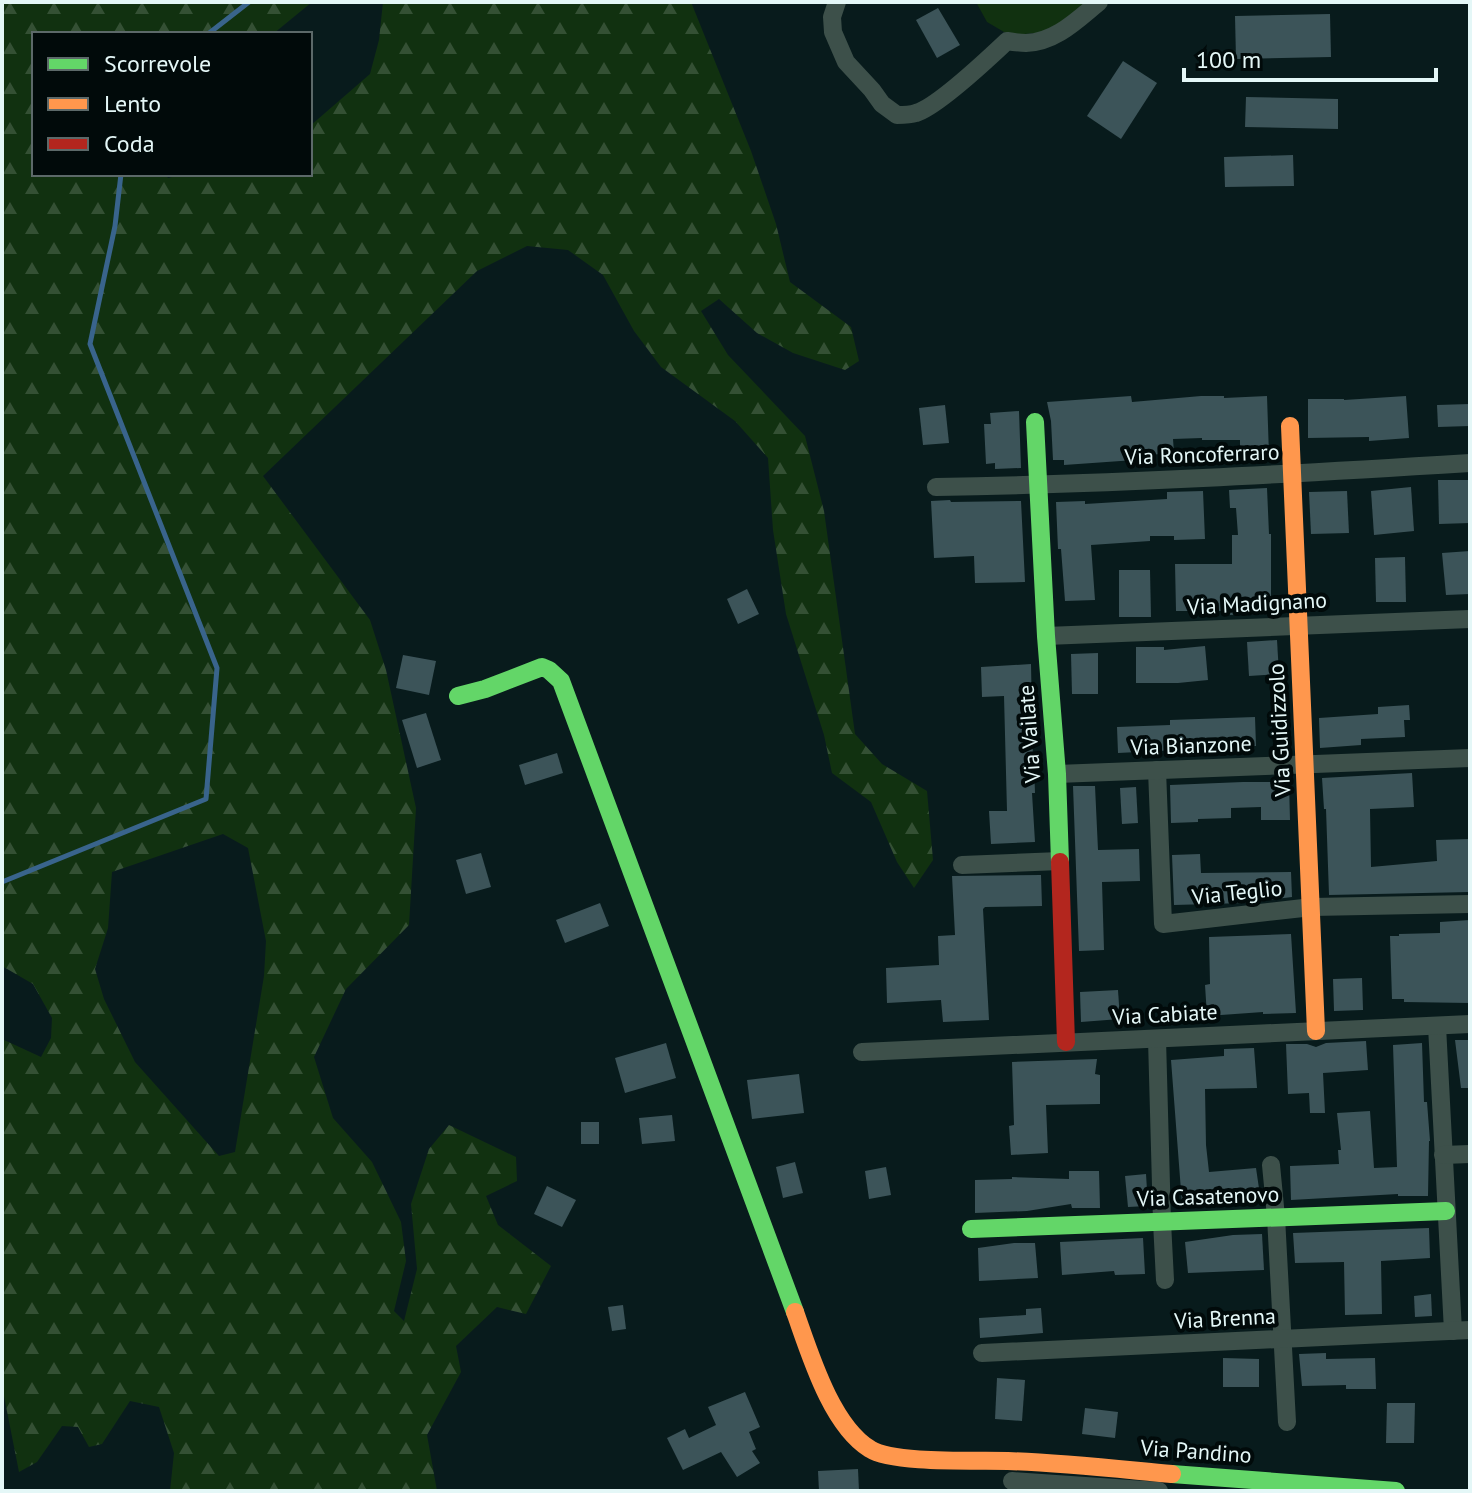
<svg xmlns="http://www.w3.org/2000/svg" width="1472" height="1493" viewBox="0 0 1472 1493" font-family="'PT Sans',sans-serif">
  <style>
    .forest { fill: url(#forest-firs); fill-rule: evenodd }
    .pitch { fill: #113110 }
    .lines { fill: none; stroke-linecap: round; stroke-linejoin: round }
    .stream { stroke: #39648c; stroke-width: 5 }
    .building { fill: #3c5459 }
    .street { stroke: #3d504a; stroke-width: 18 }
    .fast { stroke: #63d668; stroke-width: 18 }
    .slow { stroke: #ff974d; stroke-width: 18 }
    .jam { stroke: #b3261e; stroke-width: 18 }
    .labels { text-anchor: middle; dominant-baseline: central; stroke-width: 8; stroke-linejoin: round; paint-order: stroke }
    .street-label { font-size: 22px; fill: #e4f7f7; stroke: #010a0a }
  </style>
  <defs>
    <pattern id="forest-firs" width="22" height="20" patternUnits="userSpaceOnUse" patternTransform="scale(2)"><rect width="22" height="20" fill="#113110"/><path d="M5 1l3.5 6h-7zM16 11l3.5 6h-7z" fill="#345034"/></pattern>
  </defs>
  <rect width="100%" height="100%" fill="#081b1c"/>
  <!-- forest -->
  <path class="forest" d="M2,2h310l-39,32h-239v140h131l3,4 16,-4h126v-48l60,-52 9,-34 4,-38h308l60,149 25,73 14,58 61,45 8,34 -14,9 -52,-17 -36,-20 -38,-34 -18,12 27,44 77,81 19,75 31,223 27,30 45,27 6,69 -19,28 -17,-26 -26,-60 -39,-29 -8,-38 -38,-121 -13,-84 -5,-72 -33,-37 -74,-54 -27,-36 -31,-56 -35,-25 -41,-4 -50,25 -214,205 107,144 16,50 30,138 -7,117 -63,64 -32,68 19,61 39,44 29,60 5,39 -12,50 10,10 13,-52 -6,-65 18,-55 20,-24 67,32 1,24 -31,15 12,29 53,41 -25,48 -29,-7 -41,39 5,26 -34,63 10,56h-267l4,-38 -15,-46 -29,-6 -28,43 -13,3 -11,-20 -16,-1 -25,36 -18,10 -17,-86v-347l39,18 10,-19 1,-20 -19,-34 -31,-18zM223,834l25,14 18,93 -2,35 -29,176 -16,4 -84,-94 -31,-63 -9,-30 13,-41 4,-56z"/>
  <!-- pitch -->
  <path class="pitch" d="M976,2h113l-42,30 -34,3 -9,-3 -17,-10z"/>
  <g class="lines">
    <!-- stream -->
    <g class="stream">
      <path d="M208,34l41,-32"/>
      <path d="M2,882l204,-83 11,-131 -127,-324 25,-118 6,-52"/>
    </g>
  </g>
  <!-- building -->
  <g class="building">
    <path d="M938,8l22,37 -23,13 -21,-38z"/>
    <path d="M1330,14l1,43 -95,2 -1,-43z"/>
    <path d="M1123,61l34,22 -36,56 -34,-23z"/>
    <path d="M1246,97l92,2v30l-93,-2z"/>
    <path d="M1293,155l1,31 -69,1 -1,-30z"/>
    <path d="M1131,396l1,6 69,-6h23v2l43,-2 2,59 -29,1v-16h-38v-2l-29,1 1,14 -39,3v4l-71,5v-5h-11l-2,-39 -4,-19z"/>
    <path d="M1406,396l3,42 -40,3v-4l-61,1v-39h36v1z"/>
    <path d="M1470,404v22l-32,1 -1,-22z"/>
    <path d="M945,405l4,38 -26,2 -4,-37z"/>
    <path d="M1019,411l2,57 -26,1v-6l-9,1 -2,-40h7l-1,-11z"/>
    <path d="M1438,480h32v43l-31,1z"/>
    <path d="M1411,487l3,44 -40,4 -3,-44z"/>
    <path d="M1267,488l2,46h2v80l-44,1v-4h-51l-1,-47h57v-29h6l-2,-27h-6l-1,-18z"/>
    <path d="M1203,491l2,48 -31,1v-4h-24v5l-59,4 4,55 -30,1 -4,-52h-3l-2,-47 29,-1v3l82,-5v-7z"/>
    <path d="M1347,491l2,42 -38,1 -2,-42z"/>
    <path d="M950,500l1,2 70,-1 4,81 -50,1 -1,-27 -40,2 -3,-57z"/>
    <path d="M1470,551v43l-24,1 -4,-42z"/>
    <path d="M1405,557l1,45h-30l-1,-44z"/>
    <path d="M1119,570h31l1,47h-32z"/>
    <path d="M747,589l12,25 -21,10 -11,-25z"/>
    <path d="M1277,640l2,34 -30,2 -2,-34z"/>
    <path d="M1205,646l3,34 -30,3h-42v-36h28v3z"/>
    <path d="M1098,653v41h-26l-1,-40z"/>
    <path d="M403,655l33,6 -7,34 -33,-7z"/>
    <path d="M1031,664l2,101h1l1,28h-3l3,49 -44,2 -2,-33h18l-3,-115 -22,1 -1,-30z"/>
    <path d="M1409,705l1,15h-6l1,17 -44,2v6l-41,3 -1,-30 59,-4v-7z"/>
    <path d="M426,713l15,47 -24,8 -15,-48z"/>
    <path d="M1255,717l1,29 -138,7 -1,-26 53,-2v-5z"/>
    <path d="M557,753l6,20 -38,12 -6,-20z"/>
    <path d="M1412,773l2,34 -44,2 1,58 66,-6 -1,-21 34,-1v53l-141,3 -3,-86h-2l-2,-31z"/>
    <path d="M1243,782h46l1,38h-29v-13l-30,1v10l-33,1v3l-27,1 -1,-38z"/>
    <path d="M1073,786h22l3,64 41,-1 1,32 -38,1 2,68 -25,1z"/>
    <path d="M1136,787l2,36 -16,1 -2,-36z"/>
    <path d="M481,853l10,34 -25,7 -10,-34z"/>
    <path d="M1200,854l1,19 90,-1 1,25 -48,6 -70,2 -2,-50z"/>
    <path d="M1041,875l1,31 -57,1 -2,2 6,111 -46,2 -2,-22 -54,3 -1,-35 53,-3 -1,-29 17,-1 -3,-59z"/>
    <path d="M600,903l9,23 -44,17 -9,-23z"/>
    <path d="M1470,920v83l-66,-1v-3h-12l-2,-63h9v-2l41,-1v-11z"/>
    <path d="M1291,934l5,79 -33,1v-2l-56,4 -2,-31 5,-1 -1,-47z"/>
    <path d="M1362,978l1,32 -29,1 -1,-32z"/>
    <path d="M1118,990l2,29 -39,3 -1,-30z"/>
    <path d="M1455,1040h15v48h-9z"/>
    <path d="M1366,1041l2,29 -45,3 2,40h-15l-1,-20 -21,1 -2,-50h21l9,3 10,-4z"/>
    <path d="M666,1043l10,35 -51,15 -10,-35z"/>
    <path d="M1422,1043l2,59h3l3,39h-1l-1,55h-30v-2l-107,6 -1,-34 49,-2 -1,-14h3l-4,-37 33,-2 4,57 23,-1 -4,-122z"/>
    <path d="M1254,1048l3,40 -52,1 1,56 3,27 47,-4 5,34 -79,2 -11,-144 53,-4v-7z"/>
    <path d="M1097,1059l-2,15 5,1v29l-54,1 2,48 -37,2 -2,-29 5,-1 -2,-63z"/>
    <path d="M799,1074l5,39 -52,6 -5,-39z"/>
    <path d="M672,1115l3,26 -33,3 -3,-26z"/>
    <rect x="581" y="1122" width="18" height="22"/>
    <path d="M795,1162l8,31 -20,5 -7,-31z"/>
    <path d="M886,1167l5,28 -22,4 -4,-28z"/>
    <path d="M1069,1171h30l1,37h-28l-1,-4 -44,7 -52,2v-33l37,-1v-2l57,2z"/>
    <path d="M1146,1174l2,32 -20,1 -3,-31z"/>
    <path d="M547,1186l29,14 -14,27 -28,-13z"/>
    <path d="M1429,1228l1,30 -49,3 1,53 -37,1 -1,-53 -49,1 -2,-30z"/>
    <path d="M1262,1234l2,36 -76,3 -3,-31 48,-7z"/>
    <path d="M1143,1238l2,36 -30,1 -1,-4 -52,4 -2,-33z"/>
    <path d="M1014,1243h21l3,35 -59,3 -1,-33z"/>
    <path d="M1431,1294l1,22 -17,1 -1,-21z"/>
    <path d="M623,1305l3,24 -14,2 -4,-24z"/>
    <path d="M1041,1308l2,25 -63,5 -1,-20 47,-3v-6z"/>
    <path d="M1326,1353v6l49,-1 1,31h-30v-4l-44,1 -3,-32z"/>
    <path d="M1223,1358l36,1v28h-36z"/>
    <path d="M997,1378l28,2 -3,41 -27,-2z"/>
    <path d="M745,1392l15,35 -11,5 7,17 -4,2 8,12 -23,14 -16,-25 -38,18 -16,-32 18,-9 4,9 27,-13 -8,-18z"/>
    <path d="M1387,1403h28l-1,40h-28z"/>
    <path d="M1085,1408l33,4 -3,26 -33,-4z"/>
    <path d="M858,1469l1,22h-40l-1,-20z"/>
  </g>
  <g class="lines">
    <!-- street -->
    <g class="street">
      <path d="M837,2l-5,15 1,15 13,30 26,28 10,14 15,11c6,0 13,0 19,-2 21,-6 73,-55 91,-72 6,1 13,2 19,2 30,-1 52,-24 73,-41"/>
      <path d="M936,487c178,-3 356,-13 534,-24"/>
      <path d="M1046,636l424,-17"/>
      <path d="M1157,770l6,154 149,-17 158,-3"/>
      <path d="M1057,774l413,-16"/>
      <path d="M962,865l98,-4"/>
      <path d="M1437,1026l16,305"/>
      <path d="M1157,1039l5,183 3,58"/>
      <path d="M862,1052l608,-28"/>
      <path d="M1443,1155l27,-1"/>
      <path d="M1271,1165l5,52 11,205"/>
      <path d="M982,1353l488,-23"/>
      <path d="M1012,1481l147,10"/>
    </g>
    <!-- fast -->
    <g class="fast">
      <path d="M1035,422l11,214 11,138 3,88"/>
      <path d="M458,696l27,-7 57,-22 7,3 12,11 234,631"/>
      <path d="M971,1229l475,-18"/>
      <path d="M1172,1474l224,17"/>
    </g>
    <!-- slow -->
    <g class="slow">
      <path d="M1290,426l26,605"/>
      <path d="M795,1312c15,42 36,113 75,137 23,15 107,11 138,12 55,2 109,8 164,13"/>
    </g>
    <!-- jam -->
    <path class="jam" d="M1060,862l6,180"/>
  </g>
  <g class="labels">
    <!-- street labels -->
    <g class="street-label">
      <text transform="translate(1202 454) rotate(-2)">Via Roncoferraro</text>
      <text transform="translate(1257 603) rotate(-3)">Via Madignano</text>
      <text transform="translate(1279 730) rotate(-93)">Via Guidizzolo</text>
      <text transform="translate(1029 734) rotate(-94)">Via Vailate</text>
      <text transform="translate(1191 745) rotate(-2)">Via Bianzone</text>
      <text transform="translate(1237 892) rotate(-6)">Via Teglio</text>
      <text transform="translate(1165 1014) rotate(-3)">Via Cabiate</text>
      <text transform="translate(1208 1196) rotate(-2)">Via Casatenovo</text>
      <text transform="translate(1225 1318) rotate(-3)">Via Brenna</text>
      <text transform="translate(1196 1451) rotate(4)">Via Pandino</text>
    </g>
  </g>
  <!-- border -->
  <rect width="1472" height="1493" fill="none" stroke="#e4f7f7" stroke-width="8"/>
  <!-- legend -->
  <rect x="32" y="32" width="280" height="144" fill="#010a0a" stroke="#5c6969" stroke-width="2"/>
  <rect x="48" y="58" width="40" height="12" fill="#63d668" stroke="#5c6969" stroke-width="2"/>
  <text x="104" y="72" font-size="24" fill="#e4f7f7">Scorrevole</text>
  <rect x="48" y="98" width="40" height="12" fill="#ff974d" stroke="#5c6969" stroke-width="2"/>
  <text x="104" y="112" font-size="24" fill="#e4f7f7">Lento</text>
  <rect x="48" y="138" width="40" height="12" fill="#b3261e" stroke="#5c6969" stroke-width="2"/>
  <text x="104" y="152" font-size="24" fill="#e4f7f7">Coda</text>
  <!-- scale -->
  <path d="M1184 68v12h252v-12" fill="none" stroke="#e4f7f7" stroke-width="4"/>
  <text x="1196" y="68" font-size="24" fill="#e4f7f7" stroke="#010a0a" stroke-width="6" paint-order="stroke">100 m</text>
</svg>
